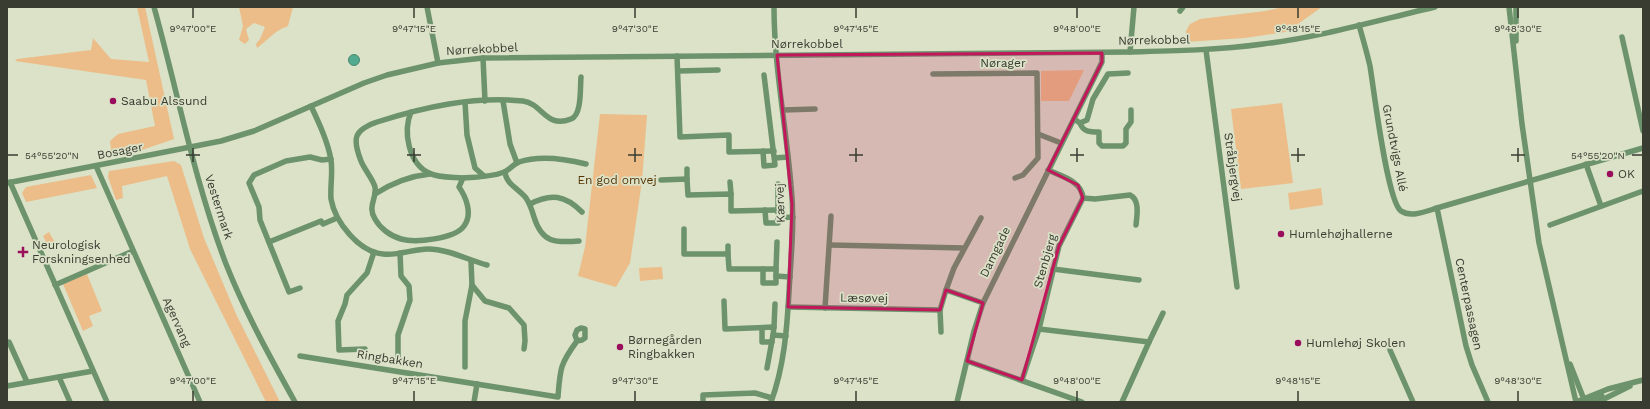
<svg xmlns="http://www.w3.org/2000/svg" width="1650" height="409" viewBox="0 0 1650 409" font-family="'Work Sans',sans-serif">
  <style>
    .green { fill: #ecbd88 }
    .water { fill: #53aa8e; stroke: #4b8972 }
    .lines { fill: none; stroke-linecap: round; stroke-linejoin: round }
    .minor { stroke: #6d936d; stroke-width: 5.5 }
    .marked { fill: #c2185b; fill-opacity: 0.2; stroke: #c2185b; stroke-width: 3; stroke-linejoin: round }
    .ticks { fill: none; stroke: #393c31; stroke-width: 1.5 }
    .poi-dot { fill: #9a0d5d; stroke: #dbe2c8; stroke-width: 1.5 }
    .labels { text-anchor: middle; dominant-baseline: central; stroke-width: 3.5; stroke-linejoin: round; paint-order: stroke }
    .street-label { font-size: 12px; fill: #393c31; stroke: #dbe2c8 }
    .poi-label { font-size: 12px; fill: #393c31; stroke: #dbe2c8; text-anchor: start }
    .park-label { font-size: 12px; fill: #553404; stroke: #dbe2c8 }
    .ticks-label { font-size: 10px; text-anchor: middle; fill: #393c31; stroke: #dbe2c8; stroke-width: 3.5; stroke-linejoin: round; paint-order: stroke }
  </style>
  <rect width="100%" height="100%" fill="#dbe2c8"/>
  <!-- green -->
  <g class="green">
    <path d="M137,7h8l29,132 -35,12 -27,5 -2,-15 8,-7 37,-8 -9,-46 -131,-19 2,-2 74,-9 2,-12 18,21 38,3z"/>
    <path d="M239,7h54l-5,19c-14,5 -19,13 -31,22l-1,-4 4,-5 5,-12 -11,-4 -8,6 3,11 -4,4 -6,-4 4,-14z"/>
    <path d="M1284,7h38l-24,17 -6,7 -47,7 -59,4v-11l4,-7 10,-5 65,-8z"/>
    <path d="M1084,70l-15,31h-28v-30z"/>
    <path d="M1282,103l11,80 -52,6 -10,-80z"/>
    <path d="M600,114l47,1 -5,66 -12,82 -14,24 -38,-11 7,-29z"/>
    <path d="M174,161l7,4 23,73 32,76 44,88h-14l-76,-153 -23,-73 -45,10 1,12 -7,2 -8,-23 1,-6z"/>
    <path d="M91,175l6,13 -71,14 -4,-9 4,-6z"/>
    <path d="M1321,188l2,17 -33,5 -2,-17z"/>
    <path d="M49,232l8,14 -7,4 -7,-14z"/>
    <path d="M662,267l1,12 -23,2 -1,-13z"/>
    <path d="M87,274l15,37 -13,5 4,10 -10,5 -20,-47z"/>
  </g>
  <!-- water -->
  <circle class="water" cx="354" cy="60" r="5.5"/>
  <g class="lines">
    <!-- minor -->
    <g class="minor">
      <path d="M154,7c24,86 40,173 72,257 19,48 44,93 69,138"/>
      <path d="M427,7l11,56"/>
      <path d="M1509,7l13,117 17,119 37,159"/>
      <path d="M1180,11l3,-4"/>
      <path d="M1359,25c4,14 8,28 11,41 4,24 17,135 31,145 10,7 26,0 36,-3l206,-60"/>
      <path d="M1622,37l21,94"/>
      <path d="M1516,41v-34"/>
      <path d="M1206,50l31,237"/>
      <path d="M1130,52l4,-45"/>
      <path d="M677,56l3,81 49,-2v17l45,-1"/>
      <path d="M483,58l2,43"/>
      <path d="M678,71l40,-1"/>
      <path d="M933,74l104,-1 1,85 -15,17 -8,3"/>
      <path d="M581,77c-1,11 1,38 -10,42 -25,10 -28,-15 -48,-18 -50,-5 -99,6 -146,21 -23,8 -25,16 -16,39 3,8 12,18 14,26 2,12 -8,19 0,32 5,9 15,17 26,20 14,4 54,0 63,-13 9,-12 2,-29 -5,-39l4,-9c11,-1 33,-1 43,-7 4,-2 8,-7 13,-9 20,-7 47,-3 67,2"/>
      <path d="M503,101l7,43 7,19"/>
      <path d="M465,102l2,33 8,33 9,8"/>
      <path d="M311,106c8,17 17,36 20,54 2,13 -1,26 0,39 4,23 28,53 52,55 15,2 30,-5 45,-5 20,0 40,11 59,16"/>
      <path d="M783,110l32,-1"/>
      <path d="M411,112c-8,19 -3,51 18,61 9,5 23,4 34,5"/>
      <path d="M1074,119l6,4 7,-3 6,-21 15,-25 20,-1"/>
      <path d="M1080,123c3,9 10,9 19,9v11l3,3h21l3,-3v-14l5,-7v-12"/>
      <path d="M1038,134l23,9"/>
      <path d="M763,151l1,15 11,-1 -11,-90"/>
      <path d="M775,158l13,-1"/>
      <path d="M1586,164l15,42"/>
      <path d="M96,166l104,236"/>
      <path d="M687,169v10"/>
      <path d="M505,172c1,12 14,17 21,26 4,6 6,12 8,19 8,26 21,26 45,24"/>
      <path d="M661,180l26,-1 1,16 43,-1v17l47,-1"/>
      <path d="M10,182l97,220"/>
      <path d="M730,182l1,12"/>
      <path d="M7,183l214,-42 33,-10 110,-48 23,-8 51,-12 45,-5 647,-6c45,-1 89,-2 133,-8 58,-7 116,-24 172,-37"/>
      <path d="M375,194c17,-11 35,-18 55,-20"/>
      <path d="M1083,198l12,1 35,-4c10,5 7,20 6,30"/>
      <path d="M530,204c21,-11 35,-9 52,8"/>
      <path d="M1437,208l29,138 6,19 16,37"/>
      <path d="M765,210l1,13h12v-39"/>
      <path d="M778,218l15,-1"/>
      <path d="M1550,225l93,-34"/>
      <path d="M684,229v25h44l1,15h47v7l14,1"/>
      <path d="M269,242l52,-21 2,3 14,-6"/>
      <path d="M830,245l134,3"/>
      <path d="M728,246v8"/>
      <path d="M763,269v14h13v-7"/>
      <path d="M776,269l1,-27"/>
      <path d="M1053,269l86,11"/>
      <path d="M55,285l78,-34"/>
      <path d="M472,285l13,16 24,7 15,17 1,16 -1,8"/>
      <path d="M300,288l-11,4 -29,-72 -1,-13 -10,-24 5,-8 32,-14 24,-4 12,3 9,-1"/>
      <path d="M946,290l37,13"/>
      <path d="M724,301l1,28 49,-2 -1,8 13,1"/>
      <path d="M788,307l152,3"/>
      <path d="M825,308l6,-92"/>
      <path d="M774,327l1,-23"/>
      <path d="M762,328v14h10"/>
      <path d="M1039,329l110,13 14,-29"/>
      <path d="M941,332l-1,-22 6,-20 8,-22 27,-50"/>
      <path d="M9,342l18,40"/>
      <path d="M365,349l-26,1 -1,-29 7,-17 2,-9 20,-22 7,-21"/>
      <path d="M1390,350l23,52"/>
      <path d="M300,356l258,41c2,-28 2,-33 19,-56l5,-1 3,-2v-9l-4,-1 -4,2 -2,5 2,6"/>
      <path d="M398,360v-25l12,-35 -1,-14 -8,-10 -1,-23"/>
      <path d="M967,361l115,41"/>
      <path d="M1570,364l15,38"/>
      <path d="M465,367v-46l7,-36 -1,-24"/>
      <path d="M767,368l6,-33"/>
      <path d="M59,377l11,25"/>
      <path d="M1022,380l17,-51 20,-83 24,-48c-1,-17 -22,-22 -35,-28"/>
      <path d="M7,386l86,-15"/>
      <path d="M474,402l3,-18"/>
      <path d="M703,402v-7l52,-2 17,5"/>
      <path d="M771,402c13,-35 16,-73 18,-110 2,-36 6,-71 2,-107 -5,-59 -17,-119 -17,-178"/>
      <path d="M957,402l17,-71 9,-28 119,-241v-9"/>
      <path d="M1122,402l27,-60"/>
      <path d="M1576,402l32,-13 35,-9"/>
      <path d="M1588,402l14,-6"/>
      <path d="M1598,402l32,-16"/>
    </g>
  </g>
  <!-- marked area -->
  <path class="marked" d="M1102,53v9l-54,108 30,15 5,13 -24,48 -37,134 -55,-19 16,-58 -37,-13 -6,20 -152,-3 4,-102 -15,-150z"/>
  <!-- ticks -->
  <path class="ticks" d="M193,8v10M414,8v10M635,8v10M856,8v10M1077,8v10M1298,8v10M1518,8v10M193,148v14M414,148v14M635,148v14M856,148v14M1077,148v14M1298,148v14M1518,148v14M8,155h10M186,155h14M407,155h14M628,155h14M849,155h14M1070,155h14M1291,155h14M1511,155h14M1632,155h10M193,391v10M414,391v10M635,391v10M856,391v10M1077,391v10M1298,391v10M1518,391v10"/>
  <!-- markers -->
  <g class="poi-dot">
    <circle cx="113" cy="101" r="4"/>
    <circle cx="1610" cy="174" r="4"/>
    <circle cx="1281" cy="234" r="4"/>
    <path d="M21 246h4v4h4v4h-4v4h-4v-4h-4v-4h4z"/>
    <circle cx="1298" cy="343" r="4"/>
    <circle cx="620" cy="347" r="4"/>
  </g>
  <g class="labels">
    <!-- street labels -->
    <g class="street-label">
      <text transform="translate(1154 40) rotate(-1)">Nørrekobbel</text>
      <text x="807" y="44">Nørrekobbel</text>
      <text transform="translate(482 49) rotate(-3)">Nørrekobbel</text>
      <text x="1003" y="63">Nørager</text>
      <text transform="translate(1395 148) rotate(79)">Grundtvigs Allé</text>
      <text transform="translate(120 151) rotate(-11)">Bosager</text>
      <text transform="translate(1233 167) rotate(82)">Stråbjergvej</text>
      <text transform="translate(780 203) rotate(-92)">Kærvej</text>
      <text transform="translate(219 207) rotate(72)">Vestermark</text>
      <text transform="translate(995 252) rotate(-64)">Damgade</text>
      <text transform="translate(1045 261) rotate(-74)">Stenbjerg</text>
      <text transform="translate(864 298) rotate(1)">Læsøvej</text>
      <text transform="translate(1469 304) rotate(78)">Centerpassagen</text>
      <text transform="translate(177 322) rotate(66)">Agervang</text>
      <text transform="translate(390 359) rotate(9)">Ringbakken</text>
    </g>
    <!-- poi labels -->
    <g class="poi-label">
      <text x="121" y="101">Saabu Alssund</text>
      <text x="1618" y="174">OK</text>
      <text x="1289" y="234">Humlehøjhallerne</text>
      <text x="32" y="245">Neurologisk<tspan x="32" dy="14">Forskningsenhed</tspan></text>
      <text x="628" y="340">Børnegården<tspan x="628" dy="14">Ringbakken</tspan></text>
      <text x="1306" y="343">Humlehøj Skolen</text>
    </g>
    <!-- park labels -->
    <g class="park-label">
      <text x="617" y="180">En god omvej</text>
    </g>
  </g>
  <g class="ticks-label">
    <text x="193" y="32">9°47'00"E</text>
    <text x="414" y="32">9°47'15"E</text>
    <text x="635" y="32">9°47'30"E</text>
    <text x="856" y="32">9°47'45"E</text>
    <text x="1077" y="32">9°48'00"E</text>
    <text x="1298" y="32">9°48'15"E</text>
    <text x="1518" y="32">9°48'30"E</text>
    <text x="52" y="159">54°55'20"N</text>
    <text x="1598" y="159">54°55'20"N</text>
    <text x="193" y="384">9°47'00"E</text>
    <text x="414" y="384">9°47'15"E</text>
    <text x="635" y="384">9°47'30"E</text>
    <text x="856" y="384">9°47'45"E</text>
    <text x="1077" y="384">9°48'00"E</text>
    <text x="1298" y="384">9°48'15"E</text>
    <text x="1518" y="384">9°48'30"E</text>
  </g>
  <!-- border -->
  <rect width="1650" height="409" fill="none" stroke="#393c31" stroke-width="16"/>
</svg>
